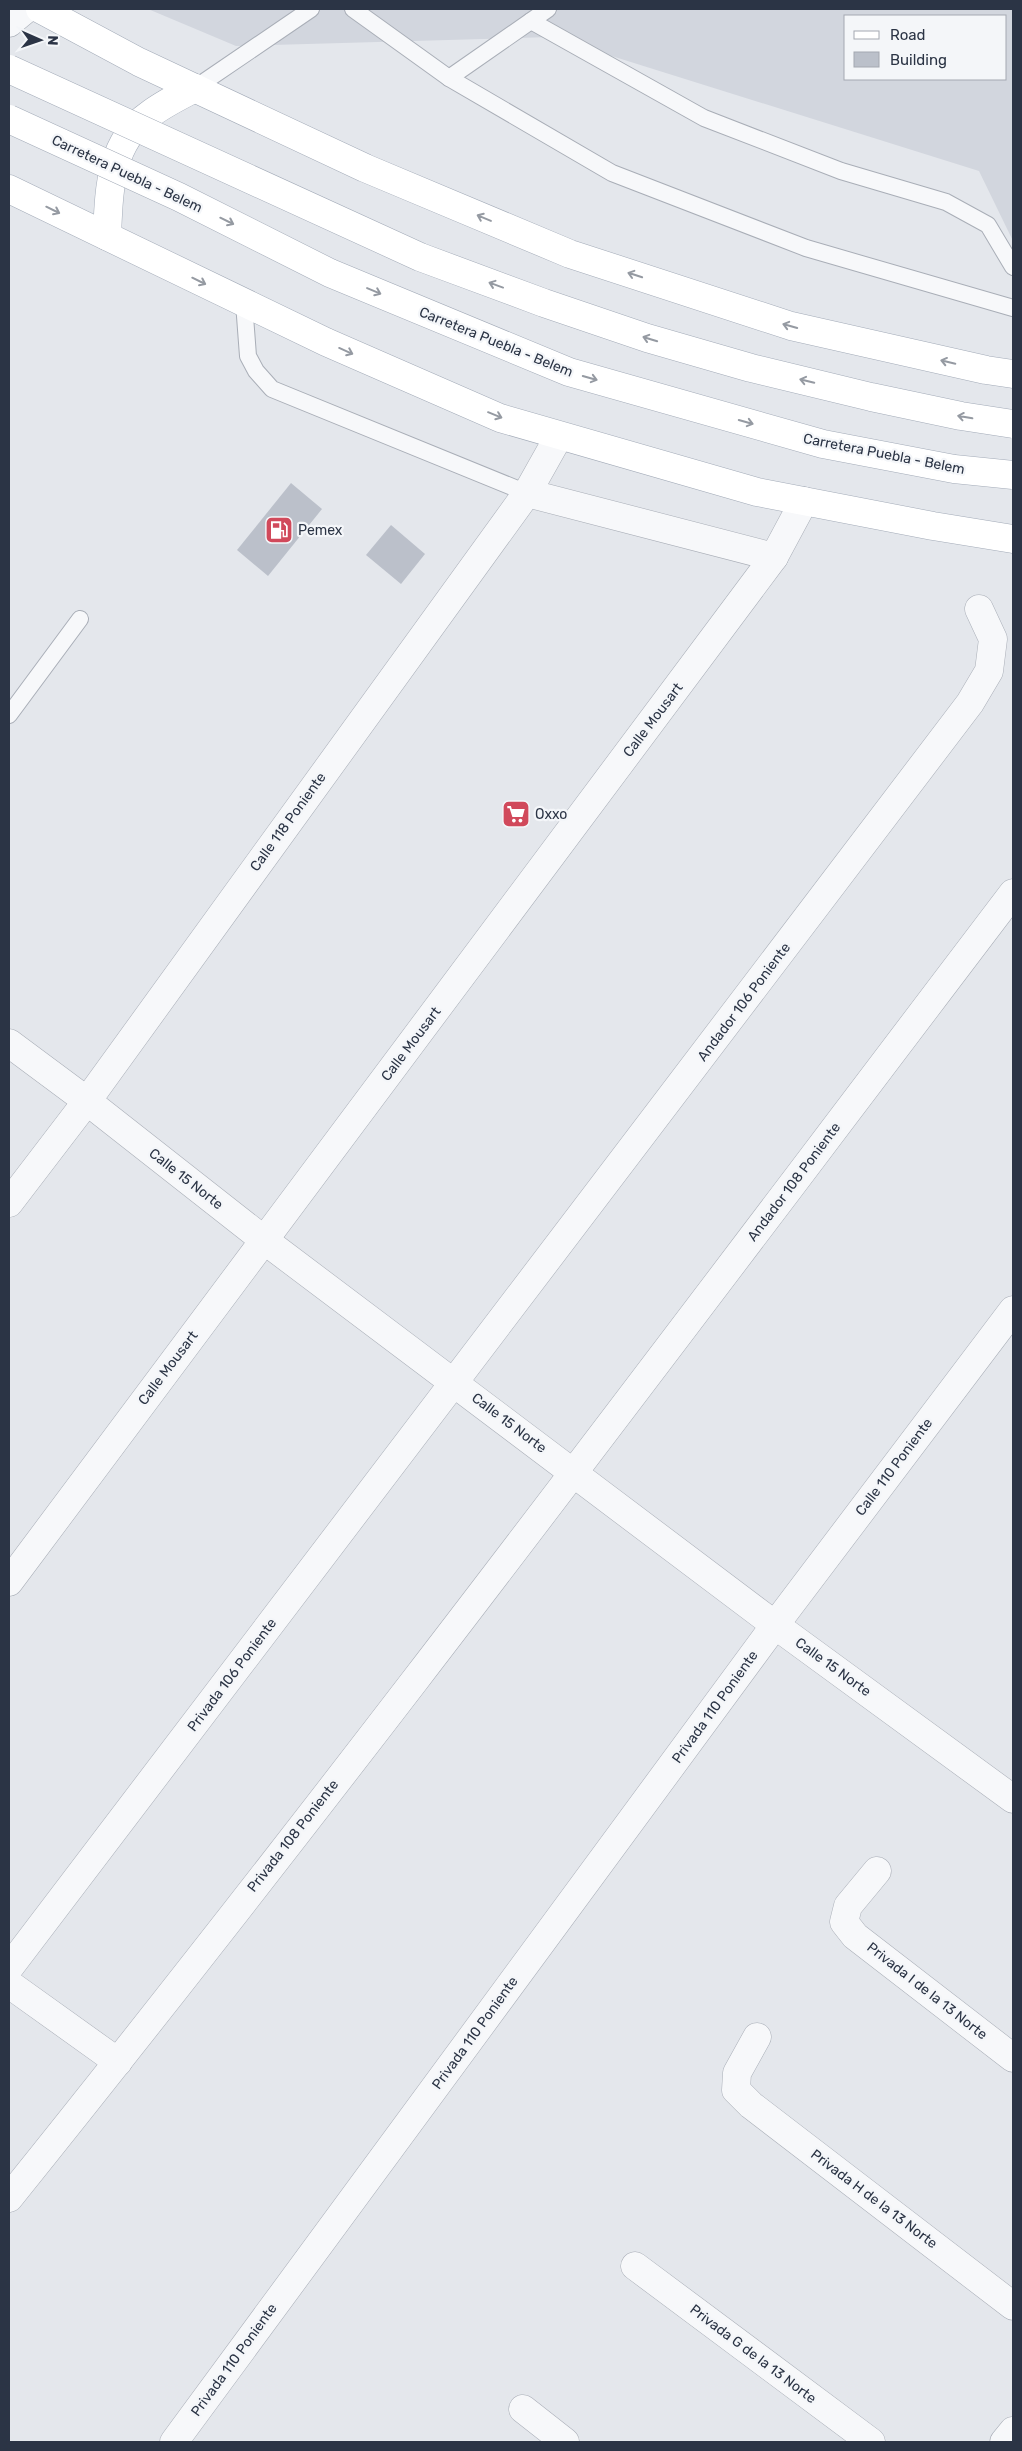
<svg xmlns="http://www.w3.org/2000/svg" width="1022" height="2451" viewBox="0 0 1022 2451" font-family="Rubik,sans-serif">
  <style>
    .built { fill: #d2d6de; fill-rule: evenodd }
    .building { fill: #bbc0ca }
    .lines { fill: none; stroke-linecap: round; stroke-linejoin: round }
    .lane-casing { stroke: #a9aeb7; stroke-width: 18 }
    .street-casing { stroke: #a9aeb7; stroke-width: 29 }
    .primary-casing { stroke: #a3abb8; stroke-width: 29 }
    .lane { stroke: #f7f8fa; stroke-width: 16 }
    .street { stroke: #f7f8fa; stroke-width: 28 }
    .primary { stroke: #fff; stroke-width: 28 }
    .primary-bridge-casing { stroke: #a3abb8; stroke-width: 29; stroke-linecap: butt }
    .primary-bridge { stroke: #fff; stroke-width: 28 }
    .oneway { stroke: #959aa2 }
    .labels { text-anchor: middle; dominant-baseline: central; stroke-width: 4.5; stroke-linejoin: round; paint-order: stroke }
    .street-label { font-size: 14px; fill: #2b3445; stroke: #f4f6f9 }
    .poi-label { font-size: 14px; fill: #2b3445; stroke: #f4f6f9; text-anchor: start }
  </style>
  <rect width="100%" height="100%" fill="#e4e7ec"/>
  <!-- built -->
  <path class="built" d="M148,9h865v232l-34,-70 -428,-134 -315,9zM846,16h160v63h-160z"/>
  <!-- building -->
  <g class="building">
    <path d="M291,483l31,26 -54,67 -31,-26z"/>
    <path d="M391,525l34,29 -24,30 -35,-29z"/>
  </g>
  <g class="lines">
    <defs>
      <g id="lane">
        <path d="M353,9l96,69 163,95 194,75 207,60"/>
        <path d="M531,21l173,97 137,53 105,31 42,23 25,42"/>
        <path d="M449,78l99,-69"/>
        <path d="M195,88l116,-79"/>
        <path d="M244,303l4,53 8,15 16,18 255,104"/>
        <path d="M9,715l71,-96"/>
      </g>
      <g id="street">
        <path d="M9,23l17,-14"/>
        <path d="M527,493l247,64"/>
        <path d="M9,1043l78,58 177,139 511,385 238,174"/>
        <path d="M9,1203l78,-102 440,-608 32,-57"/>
        <path d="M9,1582l765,-1025 30,-56"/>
        <path d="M877,1871l-29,35 -4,16 11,14 158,122"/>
        <path d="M9,1968l961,-1265 19,-32 4,-32 -14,-30"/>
        <path d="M9,1984l109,78"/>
        <path d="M757,2037l-20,36 -1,17 15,15 262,201"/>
        <path d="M9,2198c344,-428 672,-868 1004,-1305"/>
        <path d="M635,2266l236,176"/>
        <path d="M523,2409l42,33"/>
        <path d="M174,2442l601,-817 238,-315"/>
        <path d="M1004,2442l9,-11"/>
      </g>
      <g id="primary">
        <path d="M40,9l99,53 226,106 205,86 221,72 195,44 27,4"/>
        <path d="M9,189l317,153 174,76 257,74 176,34 80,13"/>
        <path d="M107,236c2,-44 2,-93 42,-121 14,-11 31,-19 46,-27"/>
      </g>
    </defs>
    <!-- lane casing -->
    <use href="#lane" class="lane-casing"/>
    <!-- street casing -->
    <use href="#street" class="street-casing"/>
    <!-- primary casing -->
    <use href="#primary" class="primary-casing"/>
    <!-- lane -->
    <use href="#lane" class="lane"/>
    <!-- street -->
    <use href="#street" class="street"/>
    <!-- primary -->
    <use href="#primary" class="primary"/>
    <defs>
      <g id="primary-bridge">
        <path d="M9,69l411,188 124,46 103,35 104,30 120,29 90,19 52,8"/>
        <path d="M9,119l170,78 151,76 239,99 254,72 131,25 59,6"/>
      </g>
    </defs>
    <!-- primary-bridge casing -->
    <use href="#primary-bridge" class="primary-bridge-casing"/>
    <!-- primary-bridge -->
    <use href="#primary-bridge" class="primary-bridge"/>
  </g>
  <!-- one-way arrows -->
  <defs><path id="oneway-shaft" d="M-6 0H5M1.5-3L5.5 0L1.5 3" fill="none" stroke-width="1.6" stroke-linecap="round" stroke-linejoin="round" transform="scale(1.25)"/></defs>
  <g class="oneway">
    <use href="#oneway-shaft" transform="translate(53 210) rotate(26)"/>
    <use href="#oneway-shaft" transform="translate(484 218) rotate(-157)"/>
    <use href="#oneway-shaft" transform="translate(227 221) rotate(26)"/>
    <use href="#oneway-shaft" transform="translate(635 275) rotate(-162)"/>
    <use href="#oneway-shaft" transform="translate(199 281) rotate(26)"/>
    <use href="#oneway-shaft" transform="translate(496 285) rotate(-160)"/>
    <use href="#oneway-shaft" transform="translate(374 291) rotate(23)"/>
    <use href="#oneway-shaft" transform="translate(790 326) rotate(-164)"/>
    <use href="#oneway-shaft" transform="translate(650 339) rotate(-163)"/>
    <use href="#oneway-shaft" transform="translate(346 351) rotate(24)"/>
    <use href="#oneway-shaft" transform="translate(948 362) rotate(-167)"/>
    <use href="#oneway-shaft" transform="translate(590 378) rotate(16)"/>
    <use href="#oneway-shaft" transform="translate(807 381) rotate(-166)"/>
    <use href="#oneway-shaft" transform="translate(495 415) rotate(22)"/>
    <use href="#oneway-shaft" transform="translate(965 417) rotate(-170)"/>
    <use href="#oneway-shaft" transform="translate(746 422) rotate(16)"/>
  </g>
  <!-- icons -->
  <defs>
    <symbol id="fuel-square" viewBox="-11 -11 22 22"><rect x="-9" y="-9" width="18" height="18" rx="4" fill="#d1495b" stroke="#f4f6f9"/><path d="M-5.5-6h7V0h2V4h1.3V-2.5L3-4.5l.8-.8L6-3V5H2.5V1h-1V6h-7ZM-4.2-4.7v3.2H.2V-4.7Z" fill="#fff"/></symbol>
    <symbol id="supermarket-square" viewBox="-11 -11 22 22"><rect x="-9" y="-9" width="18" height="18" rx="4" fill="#d1495b" stroke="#f4f6f9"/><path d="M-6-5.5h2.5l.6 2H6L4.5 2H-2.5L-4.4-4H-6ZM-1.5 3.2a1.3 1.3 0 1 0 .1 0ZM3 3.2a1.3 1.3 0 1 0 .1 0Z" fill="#fff"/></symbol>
  </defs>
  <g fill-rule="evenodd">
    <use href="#fuel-square" x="263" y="514" width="32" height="32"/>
    <use href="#supermarket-square" x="500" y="798" width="32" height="32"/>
  </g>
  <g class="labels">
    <!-- street labels -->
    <g class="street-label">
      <text transform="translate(127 174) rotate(25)">Carretera Puebla - Belem</text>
      <text transform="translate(496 342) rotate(22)">Carretera Puebla - Belem</text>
      <text transform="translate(884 454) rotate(11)">Carretera Puebla - Belem</text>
      <text transform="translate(653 720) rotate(-53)">Calle Mousart</text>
      <text transform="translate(288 822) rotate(-54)">Calle 118 Poniente</text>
      <text transform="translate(744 1002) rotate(-53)">Andador 106 Poniente</text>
      <text transform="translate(411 1044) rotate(-53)">Calle Mousart</text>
      <text transform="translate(186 1179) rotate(38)">Calle 15 Norte</text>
      <text transform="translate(794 1182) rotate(-53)">Andador 108 Poniente</text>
      <text transform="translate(168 1368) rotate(-53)">Calle Mousart</text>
      <text transform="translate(509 1423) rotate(37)">Calle 15 Norte</text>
      <text transform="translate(894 1467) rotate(-53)">Calle 110 Poniente</text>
      <text transform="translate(833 1667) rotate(36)">Calle 15 Norte</text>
      <text transform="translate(232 1675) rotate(-53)">Privada 106 Poniente</text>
      <text transform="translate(715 1707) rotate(-54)">Privada 110 Poniente</text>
      <text transform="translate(293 1836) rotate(-52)">Privada 108 Poniente</text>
      <text transform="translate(927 1991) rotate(38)">Privada I de la 13 Norte</text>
      <text transform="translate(475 2033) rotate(-54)">Privada 110 Poniente</text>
      <text transform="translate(874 2199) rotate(37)">Privada H de la 13 Norte</text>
      <text transform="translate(753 2354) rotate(37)">Privada G de la 13 Norte</text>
      <text transform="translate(234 2360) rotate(-54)">Privada 110 Poniente</text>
    </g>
    <!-- poi labels -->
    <g class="poi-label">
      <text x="298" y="530">Pemex</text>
      <text x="535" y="814">Oxxo</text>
    </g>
  </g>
  <!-- border -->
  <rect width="1022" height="2451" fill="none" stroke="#2b3445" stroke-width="20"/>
  <!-- legend -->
  <rect x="844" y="15" width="162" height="65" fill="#f4f6f9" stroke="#a4a8b1"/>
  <rect x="854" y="31" width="25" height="8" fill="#ffffff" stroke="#a4a8b1"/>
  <text x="890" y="40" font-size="15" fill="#2b3445">Road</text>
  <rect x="854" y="52" width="25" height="15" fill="#bbc0ca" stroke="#a4a8b1"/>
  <text x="890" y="65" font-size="15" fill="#2b3445">Building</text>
  <!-- north arrow -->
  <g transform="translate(40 40) rotate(92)" stroke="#f4f6f9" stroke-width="4" paint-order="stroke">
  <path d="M0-4L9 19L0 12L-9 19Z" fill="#2b3445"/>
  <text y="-8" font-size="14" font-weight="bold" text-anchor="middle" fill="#2b3445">N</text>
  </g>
</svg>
